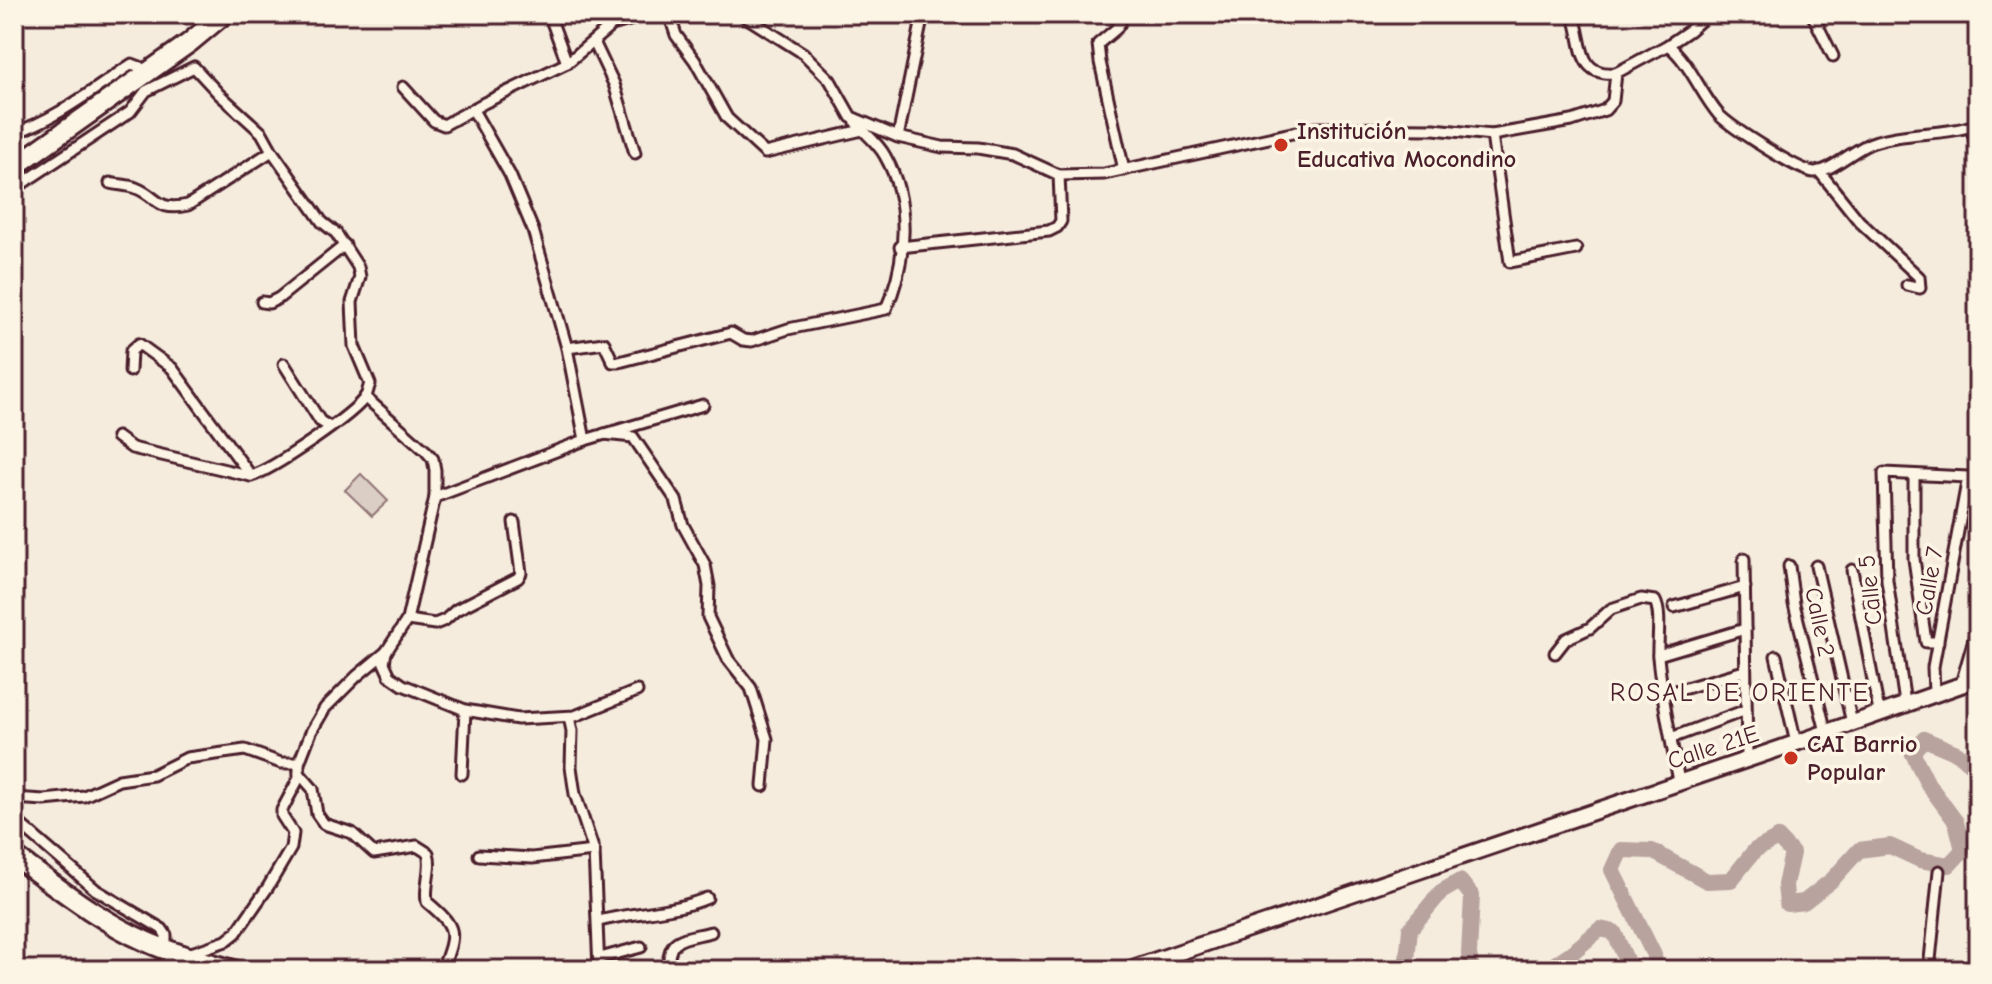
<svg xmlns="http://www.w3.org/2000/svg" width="1992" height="984" viewBox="0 0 1992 984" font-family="'Comic Neue',sans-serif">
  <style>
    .garden { fill: #dbcec4; stroke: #927678; stroke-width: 2 }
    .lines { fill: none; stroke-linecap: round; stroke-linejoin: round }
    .river { stroke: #b8a39e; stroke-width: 16 }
    .street-casing { stroke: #4a1f2b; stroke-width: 15 }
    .secondary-casing { stroke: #4a1f2b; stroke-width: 20 }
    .highway-casing { stroke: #4a1f2b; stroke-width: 24 }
    .street { stroke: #fcf5e5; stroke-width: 9 }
    .secondary { stroke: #fcf5e5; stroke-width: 14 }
    .highway { stroke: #fcf5e5; stroke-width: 18 }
    .poi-dot { fill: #c8321e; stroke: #fcf5e5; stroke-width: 3 }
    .labels { text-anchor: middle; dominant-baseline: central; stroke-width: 7; stroke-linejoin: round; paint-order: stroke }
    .poi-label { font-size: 24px; font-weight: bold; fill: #4a1f2b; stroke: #fcf5e5; text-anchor: start }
    .street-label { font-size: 24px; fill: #4a1f2b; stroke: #fcf5e5 }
    .neighbourhood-label { font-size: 26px; letter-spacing: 2px; fill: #4a1f2b; stroke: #fcf5e5 }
  </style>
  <rect width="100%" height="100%" fill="#f5ecde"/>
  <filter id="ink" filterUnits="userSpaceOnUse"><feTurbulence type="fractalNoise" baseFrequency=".0125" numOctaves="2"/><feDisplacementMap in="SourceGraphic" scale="16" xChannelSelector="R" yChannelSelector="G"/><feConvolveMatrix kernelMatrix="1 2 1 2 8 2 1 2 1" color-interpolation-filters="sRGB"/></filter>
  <g filter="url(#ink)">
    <!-- garden -->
    <path class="garden" d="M361,474l27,27 -16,15 -27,-26z"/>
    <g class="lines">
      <!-- river -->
      <g class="river">
        <path d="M1406,970l4,-41 31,-37 19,-11 12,15 -3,58 3,16"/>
        <path d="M1546,970l27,-18 27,-23 14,3 13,30 9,8"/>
        <path d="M1656,970l-2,-15 -42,-85 9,-20 31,1 55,30 24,-1 24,-30 23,-12 14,15 -7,32 2,19 17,-2 28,-22 27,-30 31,-4 30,14 29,5 14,-15 -7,-28 -28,-38 -16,-32 12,-13 33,14 21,18"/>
      </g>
      <defs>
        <g id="street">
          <path d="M549,14l18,49"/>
          <path d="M669,14l7,21 19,26 32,57 38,35 97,-23"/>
          <path d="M741,14l62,39 27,27 21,37 47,20 44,10 36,1 35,6 46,21 45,-1 211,-46 119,1 58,6 80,-14 33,-11 8,-9 3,-28 52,-28 22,-15 18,-16"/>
          <path d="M1117,14l3,9 -4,6 -18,15 2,18 24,108"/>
          <path d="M1544,14h21"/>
          <path d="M1573,14c11,26 2,63 43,59"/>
          <path d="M1812,14l21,42"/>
          <path d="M594,42l20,42 21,69"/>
          <path d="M1668,45c23,19 32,48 51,70 12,12 79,56 95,57 18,0 42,-25 60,-30 34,-11 71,-6 104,-18"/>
          <path d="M403,87l31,34 10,4 40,-22 83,-40 45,-38 38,-11"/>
          <path d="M473,110l37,65 23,55 34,118 18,92"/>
          <path d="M1971,127l7,23"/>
          <path d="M14,133c43,-14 81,-45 118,-69l8,3 3,10"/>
          <path d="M1492,135l18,127 66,-13"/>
          <path d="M898,137l23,-113"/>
          <path d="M1819,171l40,50 60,56 1,11 -13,-3"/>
          <path d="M110,183c8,2 18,2 26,5 23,9 20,24 52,17l84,-54"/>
          <path d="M14,189l116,-77 16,-21 48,-24 25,27 43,39 10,18 50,71 14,11 22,34 2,10 -8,25 2,44 16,38c-2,4 -2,8 -4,12 -11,18 -94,74 -115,80l-119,-28 -15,-11"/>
          <path d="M900,247l149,-16 8,-4 4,-6 -2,-46"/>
          <path d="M262,302l7,1 10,-5 66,-53"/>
          <path d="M567,348l37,-5 9,19h6l112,-29 12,7 9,1 36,-12 98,-20c21,-47 25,-108 -1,-153 -6,-12 -20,-23 -29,-33"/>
          <path d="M284,364l36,57 10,6"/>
          <path d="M130,371l1,-20 8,-7 33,24 79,108"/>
          <path d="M604,434l29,3 43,63 7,25 22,40 4,21 -1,31 20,42 23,29 16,51 -4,47"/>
          <path d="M1914,475v84l12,83h12"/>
          <path d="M435,497l150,-57 118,-35"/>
          <path d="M1744,559l3,199"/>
          <path d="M1789,566l5,38 32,128"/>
          <path d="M1816,566l36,157"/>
          <path d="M1852,570l27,142"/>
          <path d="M1674,607l71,-20"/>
          <path d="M407,620l28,4 10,-4 11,-10 62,-32 3,-5 -7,-51"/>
          <path d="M386,652l-2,11 6,13 13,9 62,25 53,9 57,-3 62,-25"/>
          <path d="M1555,653l11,-14 24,-11 21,-19 30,-10 14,2c7,13 2,39 3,56 4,42 13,83 21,124"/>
          <path d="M1658,655l87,-26"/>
          <path d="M1776,656l20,87"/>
          <path d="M1961,684l17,-59"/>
          <path d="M1662,695l82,-24"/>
          <path d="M1905,703l-18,-123 -3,-107 84,4 -35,190 1,26"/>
          <path d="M569,717l3,14 -1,36 4,27 19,57 5,119"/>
          <path d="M1671,738l75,-28"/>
          <path d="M299,773l14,16 4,25 7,10 28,9 22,20 43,-7 11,7c5,14 -4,31 -1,49 31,26 29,30 15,68"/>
          <path d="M462,774l3,-64"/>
          <path d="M14,798l30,2 40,-4 35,-16 34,-5 34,-17 58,-8 36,13h18"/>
          <path d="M14,819l82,71 66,39 4,6v15"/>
          <path d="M479,855l53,3 62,-7"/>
          <path d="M599,921c35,-9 75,-9 108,-23"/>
          <path d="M188,954l38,-13 10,-8 32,-46 23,-39 2,-15 -11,-17v-6l17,-32v-15l12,-31 14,-24 32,-32 29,-24 21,-32 28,-123v-27l-2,-11 -7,-8 -61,-54"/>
          <path d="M600,958l41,-11"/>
          <path d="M149,970l21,-8 6,-8"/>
          <path d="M669,970c-3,-34 14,-31 42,-38"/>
          <path d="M1929,970l10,-99"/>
        </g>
        <path id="secondary" d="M1127,970l669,-227 182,-64"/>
        <g id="highway">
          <path d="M14,167l175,-124 35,-29"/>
          <path d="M14,856c42,30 84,64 131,85 28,13 58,20 89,29"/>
        </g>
      </defs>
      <!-- street casing -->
      <use href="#street" class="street-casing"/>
      <!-- secondary casing -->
      <use href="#secondary" class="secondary-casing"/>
      <!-- highway casing -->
      <use href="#highway" class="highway-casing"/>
      <!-- street -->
      <use href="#street" class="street"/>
      <!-- secondary -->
      <use href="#secondary" class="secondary"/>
      <!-- highway -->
      <use href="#highway" class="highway"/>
    </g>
  </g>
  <!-- markers -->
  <g class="poi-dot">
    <circle cx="1281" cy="145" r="8"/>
    <circle cx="1791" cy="758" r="8"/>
  </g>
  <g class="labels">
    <!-- poi labels -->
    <g class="poi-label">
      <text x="1297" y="131">Institución<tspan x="1297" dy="28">Educativa Mocondino</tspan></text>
      <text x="1807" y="744">CAI Barrio<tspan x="1807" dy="28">Popular</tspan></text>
    </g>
    <!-- street labels -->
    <g class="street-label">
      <text transform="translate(1929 581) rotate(-80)">Calle 7</text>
      <text transform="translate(1870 590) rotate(-96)">Calle 5</text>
      <text transform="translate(1820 622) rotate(78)">Calle 2</text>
      <text transform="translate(1713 747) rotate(-18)">Calle 21E</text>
    </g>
    <!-- neighbourhood labels -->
    <g class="neighbourhood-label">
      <text x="1740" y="693">ROSAL DE ORIENTE</text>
    </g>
  </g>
  <!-- margin -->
  <rect width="1992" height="984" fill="none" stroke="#fcf5e5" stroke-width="48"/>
  <rect x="24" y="24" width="1944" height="936" fill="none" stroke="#4a1f2b" stroke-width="3" filter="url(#ink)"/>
</svg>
